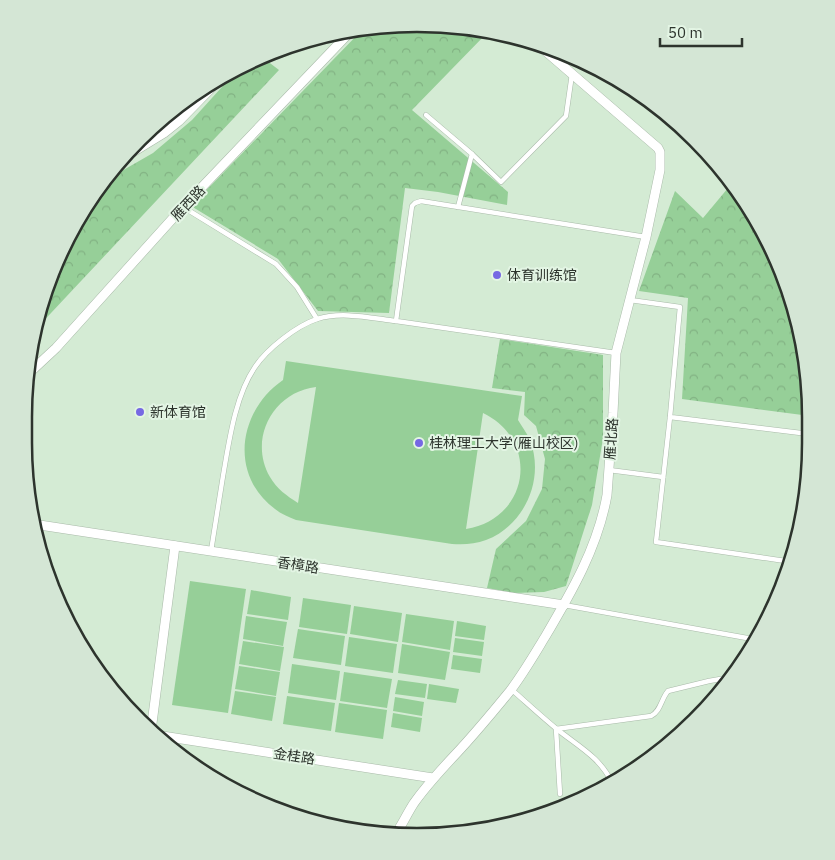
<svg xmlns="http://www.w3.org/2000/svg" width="835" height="860" viewBox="0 0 835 860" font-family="'IBM Plex Sans','Noto Sans SC',sans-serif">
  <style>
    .built { fill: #d4ebd4 }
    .forest { fill: url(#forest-crowns) }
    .pitch { fill: #96cf98; fill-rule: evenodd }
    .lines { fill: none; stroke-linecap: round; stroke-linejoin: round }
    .service-casing { stroke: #a9baa9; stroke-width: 5.5 }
    .minor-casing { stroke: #a9baa9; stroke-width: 10 }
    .service { stroke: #fff; stroke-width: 4.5 }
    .minor { stroke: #fff; stroke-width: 9 }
    .poi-dot { fill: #7668e3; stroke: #e3f5e4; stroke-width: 2 }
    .labels { text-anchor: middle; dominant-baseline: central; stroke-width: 4; stroke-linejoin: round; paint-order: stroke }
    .street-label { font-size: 14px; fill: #2d342d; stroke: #e3f5e4 }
    .poi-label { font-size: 14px; fill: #2d342d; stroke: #e3f5e4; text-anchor: start }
    .rim { fill: none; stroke: #2d342d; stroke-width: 2.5 }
  </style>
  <defs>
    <pattern id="forest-crowns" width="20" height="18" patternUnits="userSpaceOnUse" patternTransform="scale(1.25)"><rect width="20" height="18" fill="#96cf98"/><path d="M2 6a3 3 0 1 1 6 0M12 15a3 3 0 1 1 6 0" fill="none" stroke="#82b283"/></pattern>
  </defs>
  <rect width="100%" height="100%" fill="#e3f5e4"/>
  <!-- built -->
  <circle class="built" cx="418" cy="430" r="400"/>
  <!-- forest -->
  <g class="forest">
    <path d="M392,25l77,2 15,4 2,3 -74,76 96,82 -1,13 -69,-13 -33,-4 -16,125 -71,-2 -40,-52 -87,-53 172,-177z"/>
    <path d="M262,57l17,13 -243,259 9,-38 32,-71 29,-40 47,-27 39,-33 49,-54z"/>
    <path d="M733,182l38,62 27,72 12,76v24l-128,-17 6,-101 -49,-7 36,-100 28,27z"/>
    <path d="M500,339l103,16v83l-11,67 -26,81 -22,6 -30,1 -27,-5 9,-39 30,-28 16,-32 3,-30 -9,-33 -12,-11 1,-23 -33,-4z"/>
  </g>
  <!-- pitch -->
  <g class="pitch">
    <path d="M286,361l236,35 -4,24c4,7 9,13 12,20 15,39 -5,85 -44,100 -11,4 -22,5 -34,4l-156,-24c-7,-3 -15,-6 -21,-11 -46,-34 -37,-98 8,-129zM316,387l-18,116c-11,-7 -21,-14 -28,-26 -22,-38 3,-85 46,-90zM483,413c58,28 46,106 -17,116z"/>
    <path d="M190,581l56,8 -18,124 -56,-8z"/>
    <path d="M251,590l40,7 -3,23 -41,-6z"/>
    <path d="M303,598l48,7 -4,29 -48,-7z"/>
    <path d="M354,606l48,7 -4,29 -48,-8z"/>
    <path d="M406,614l48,7 -4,29 -48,-8z"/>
    <path d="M246,616l41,6 -4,24 -40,-7z"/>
    <path d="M457,621l29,5 -2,14 -29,-4z"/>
    <path d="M298,629l47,7 -4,29 -48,-7z"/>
    <path d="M349,637l48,7 -4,29 -48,-7z"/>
    <path d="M455,638l29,4 -2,14 -29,-4z"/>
    <path d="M243,641l41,6 -4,24 -41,-7z"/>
    <path d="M402,644l48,8 -5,28 -47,-7z"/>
    <path d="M453,655l29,4 -2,14 -29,-4z"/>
    <path d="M292,664l48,7 -4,29 -48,-7z"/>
    <path d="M239,666l41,6 -4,24 -41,-7z"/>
    <path d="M344,672l48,7 -5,29 -47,-7z"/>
    <path d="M398,680l29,4 -2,14 -30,-4z"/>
    <path d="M429,684l30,5 -3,14 -29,-4z"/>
    <path d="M235,691l41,6 -4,24 -41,-7z"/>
    <path d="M287,696l48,7 -4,28 -48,-7z"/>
    <path d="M395,697l29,5 -2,14 -29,-5z"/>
    <path d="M339,703l48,7 -4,29 -48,-7z"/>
    <path d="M393,713l29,5 -2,14 -29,-5z"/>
  </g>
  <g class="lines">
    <defs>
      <g id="service">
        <path d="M170,112l9,9"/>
        <path d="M426,115l46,39"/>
        <path d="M183,207l93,57 21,23 20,32"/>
        <path d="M458,207l14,-53 29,28 65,-66 6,-42"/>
        <path d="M630,300l50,7 -10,110 139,17"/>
        <path d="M616,353l-220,-32 16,-115 3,-3 6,-2 225,36"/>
        <path d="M670,417l-14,125 136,20"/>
        <path d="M609,470l54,7"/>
        <path d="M211,551c4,-25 8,-50 12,-75 6,-34 12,-80 32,-109 12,-18 41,-41 62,-48 24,-8 54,-1 79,2"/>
        <path d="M564,605l194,35"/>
        <path d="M511,689c16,14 31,28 47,41 20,16 43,28 54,53"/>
        <path d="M560,794l-4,-65 95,-13c10,-5 10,-17 17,-25l41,-10 23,-4"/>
      </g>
      <g id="minor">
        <path d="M120,160l44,-27 15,-12 43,-44"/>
        <path d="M27,375l29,-27 127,-141 167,-175"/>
        <path d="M33,524l531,81"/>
        <path d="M151,731l24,-185"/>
        <path d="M156,735l277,43"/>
        <path d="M397,832c6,-9 11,-20 17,-29 12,-17 25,-31 39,-46 20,-21 39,-44 57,-66 13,-17 24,-36 35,-54 26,-44 53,-90 62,-142l6,-82 3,-60 30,-116 14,-67v-18l-2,-4 -123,-106"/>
      </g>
    </defs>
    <!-- service casing -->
    <use href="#service" class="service-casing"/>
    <!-- minor casing -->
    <use href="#minor" class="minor-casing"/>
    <!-- service -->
    <use href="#service" class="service"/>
    <!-- minor -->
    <use href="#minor" class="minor"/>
  </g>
  <!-- markers -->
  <g class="poi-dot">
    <circle cx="497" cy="275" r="5"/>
    <circle cx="140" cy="412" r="5"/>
    <circle cx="419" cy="443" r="5"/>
  </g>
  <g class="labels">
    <!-- street labels -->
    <g class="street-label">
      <text transform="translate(188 203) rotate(-47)">雁西路</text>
      <text transform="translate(611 439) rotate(-86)">雁北路</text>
      <text transform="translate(298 565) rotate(9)">香樟路</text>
      <text transform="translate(294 756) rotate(9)">金桂路</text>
    </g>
    <!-- poi labels -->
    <g class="poi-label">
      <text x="507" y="275">体育训练馆</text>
      <text x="150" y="412">新体育馆</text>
      <text x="429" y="443">桂林理工大学(雁山校区)</text>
    </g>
  </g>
  <!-- crop -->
  <path d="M0 0H835V860H0ZM417 32H417A385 385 0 0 1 802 417V443A385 385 0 0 1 417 828H417A385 385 0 0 1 32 443V417A385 385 0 0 1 417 32Z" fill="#d4e6d5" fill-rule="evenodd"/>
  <path class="rim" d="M417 32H417A385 385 0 0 1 802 417V443A385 385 0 0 1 417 828H417A385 385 0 0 1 32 443V417A385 385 0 0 1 417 32Z"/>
  <!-- scale -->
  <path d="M660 38v8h82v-8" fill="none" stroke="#2d342d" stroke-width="2.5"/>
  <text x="668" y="38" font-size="15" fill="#2d342d" stroke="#e3f5e4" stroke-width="4" paint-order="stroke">50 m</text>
</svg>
